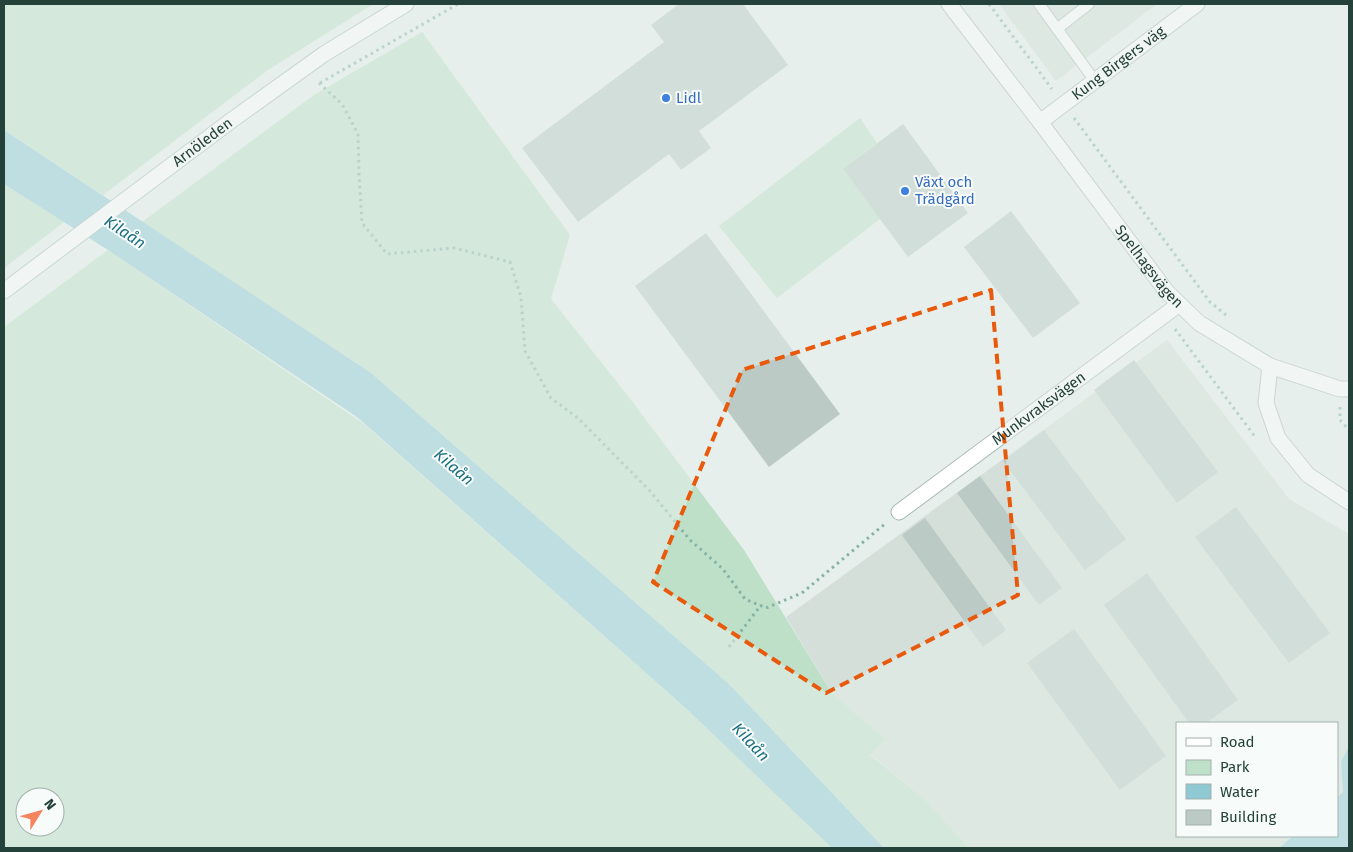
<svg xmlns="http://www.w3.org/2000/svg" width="1353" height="852" viewBox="0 0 1353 852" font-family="'Fira Sans',sans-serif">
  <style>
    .built { fill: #d4dfda }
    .green { fill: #bfe0c8; fill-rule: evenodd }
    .water { fill: #8ec9d4 }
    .building { fill: #bbcac4 }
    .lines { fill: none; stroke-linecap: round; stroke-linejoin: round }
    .lane-casing { stroke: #a8b8b2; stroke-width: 12 }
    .street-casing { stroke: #a8b8b2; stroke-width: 17 }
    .secondary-casing { stroke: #a4bbb3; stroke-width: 17 }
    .path { stroke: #86b3a5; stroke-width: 3; stroke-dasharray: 2.5 4; stroke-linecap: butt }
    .lane { stroke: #fff; stroke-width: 10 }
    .street { stroke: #fff; stroke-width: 15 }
    .secondary { stroke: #fff; stroke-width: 15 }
    .marked { fill: none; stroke: #e8590c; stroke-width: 4; stroke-dasharray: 10 6; stroke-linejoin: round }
    .shop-dot { fill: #3f7fe0; stroke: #f7fbf9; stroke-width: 2 }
    .labels { text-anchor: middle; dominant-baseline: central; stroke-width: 4; stroke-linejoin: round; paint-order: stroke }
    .street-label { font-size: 15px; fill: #24423a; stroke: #f7fbf9 }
    .shop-label { font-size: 15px; fill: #366cbe; stroke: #f7fbf9; text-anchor: start }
    .water-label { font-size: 16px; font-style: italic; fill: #1c6f80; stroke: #f7fbf9 }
  </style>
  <rect width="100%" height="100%" fill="#e6efeb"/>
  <!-- built -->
  <g class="built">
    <path d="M999,4h158l-101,77z"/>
    <path d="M1167,340l122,159 60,35v213l-8,14 2,32 -6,5v-75h-160v113h116l-14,12h-310l-47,-51 -52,-43 14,-15 -51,-44 -47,-78z"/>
  </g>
  <!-- green -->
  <g class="green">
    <path d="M4,4h369l-105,66 -165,125 -99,-65z"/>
    <path d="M422,32l148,203 -19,64 77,97 116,154 89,145 52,44 -15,16 52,42 47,51h-85l-155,-164 -358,-311 -229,-151 172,-127z"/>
    <path d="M860,118l17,25 -34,26 37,50 -103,79 -58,-72z"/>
    <path d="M4,184l60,38 -60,46z"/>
    <path d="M108,250l256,174 333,294 135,130h-828v-521zM25,797h30v30h-30z"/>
  </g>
  <!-- water -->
  <g class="water">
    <path d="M4,130l367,243 358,311 155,164h-52l-143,-137 -332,-294 -249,-167 -104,-66z"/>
    <path d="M1349,747v101h-70l14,-12h44v-38l6,-6 -2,-31z"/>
  </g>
  <!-- building -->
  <g class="building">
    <path d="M679,4h64l45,61 -89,66 12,17 -30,22 -12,-16 -91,68 -56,-74 142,-106 -13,-17z"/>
    <path d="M903,124l65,89 -60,44 -65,-88z"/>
    <path d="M1011,211l69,92 -47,35 -69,-91z"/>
    <path d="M706,233l134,181 -71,53 -134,-181z"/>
    <path d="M1134,360l84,112 -41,31 -83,-113z"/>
    <path d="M1044,430l82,109 -41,31 -82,-109z"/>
    <path d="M980,476l82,112 -23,17 -82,-112z"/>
    <path d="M1236,507l94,126 -41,30 -94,-126z"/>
    <path d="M925,518l81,112 -23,17 -81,-112z"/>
    <path d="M1147,573l91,127 -32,23h-17l-85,-118z"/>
    <path d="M1074,629l92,127 -46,34 -93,-127z"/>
  </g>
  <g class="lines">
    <defs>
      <g id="lane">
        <path d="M1039,4l56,77"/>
        <path d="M1057,29l32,-25"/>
      </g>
      <g id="street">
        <path id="s1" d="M949,4l91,118 127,170 32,31 71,43 -4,37 12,35 30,37 41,27"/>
        <path id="s2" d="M1040,122l157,-118"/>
        <path d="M1270,366l70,23h9"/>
        <path id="s3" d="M899,512l279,-207"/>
      </g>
      <g id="secondary">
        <path id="s4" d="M4,291l228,-171 92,-66 82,-50"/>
      </g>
    </defs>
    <!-- lane casing -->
    <use href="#lane" class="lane-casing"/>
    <!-- street casing -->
    <use href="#street" class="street-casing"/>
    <!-- secondary casing -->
    <use href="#secondary" class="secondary-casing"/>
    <!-- path -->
    <g class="path">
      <path d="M989,4l63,85"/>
      <path d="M319,83l23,21 16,30 1,40 3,49 25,31 67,-6 56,14 11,35 4,54 26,47 28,21 71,72 40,49 33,29 22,30 21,9 36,-15 84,-70"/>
      <path d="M320,83l138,-79"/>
      <path d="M1074,118l136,184 16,13"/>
      <path d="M1175,329l81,109"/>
      <path d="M1340,407v13l9,10"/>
      <path d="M729,647l32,-42"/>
    </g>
    <!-- lane -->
    <use href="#lane" class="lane"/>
    <!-- street -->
    <use href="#street" class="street"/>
    <!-- secondary -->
    <use href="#secondary" class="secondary"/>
  </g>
  <!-- marked area -->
  <path d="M0 0H1353V852H0ZM991,290l27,305 -192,98 -173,-111 89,-212z" fill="#e6efeb" fill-opacity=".55" fill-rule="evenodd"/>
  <path class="marked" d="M991,290l27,305 -192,98 -173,-111 89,-212z"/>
  <!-- markers -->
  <g class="shop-dot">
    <circle cx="666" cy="98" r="5"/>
    <circle cx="905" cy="191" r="5"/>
  </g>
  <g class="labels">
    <!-- street labels -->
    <g class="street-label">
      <text stroke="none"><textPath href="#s2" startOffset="98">Kung Birgers väg</textPath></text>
      <text stroke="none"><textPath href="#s4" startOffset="248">Arnöleden</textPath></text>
      <text stroke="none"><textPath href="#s1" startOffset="330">Spelhagsvägen</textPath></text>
      <text stroke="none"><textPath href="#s3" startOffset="174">Munkvraksvägen</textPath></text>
    </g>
    <!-- shop labels -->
    <g class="shop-label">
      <text x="676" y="98">Lidl</text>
      <text x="915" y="182">Växt och<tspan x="915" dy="17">Trädgård</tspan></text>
    </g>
    <!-- water labels -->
    <g class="water-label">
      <text transform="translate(125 232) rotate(34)">Kilaån</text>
      <text transform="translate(454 467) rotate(41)">Kilaån</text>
      <text transform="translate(751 742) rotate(47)">Kilaån</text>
    </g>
  </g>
  <!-- border -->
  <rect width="1353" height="852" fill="none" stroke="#24423a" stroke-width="10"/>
  <!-- legend -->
  <rect x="1176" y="722" width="162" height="115" fill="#f7fbf9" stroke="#a3b1ad"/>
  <rect x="1186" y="738" width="25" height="8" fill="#ffffff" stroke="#a3b1ad"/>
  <text x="1220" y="747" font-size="15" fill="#24423a">Road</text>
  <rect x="1186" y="760" width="25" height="15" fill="#bfe0c8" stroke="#a3b1ad"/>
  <text x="1220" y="772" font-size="15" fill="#24423a">Park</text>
  <rect x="1186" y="784" width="25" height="15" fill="#8ec9d4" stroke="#a3b1ad"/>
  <text x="1220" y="797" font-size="15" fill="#24423a">Water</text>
  <rect x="1186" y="810" width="25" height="15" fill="#bbcac4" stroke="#a3b1ad"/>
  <text x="1220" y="822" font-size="15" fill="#24423a">Building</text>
  <!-- north arrow -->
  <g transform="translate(40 812) rotate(53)"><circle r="24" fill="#f7fbf9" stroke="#a3b1ad"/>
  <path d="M0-4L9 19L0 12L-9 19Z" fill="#f4845f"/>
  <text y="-8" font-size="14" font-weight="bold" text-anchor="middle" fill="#24423a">N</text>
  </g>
</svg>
